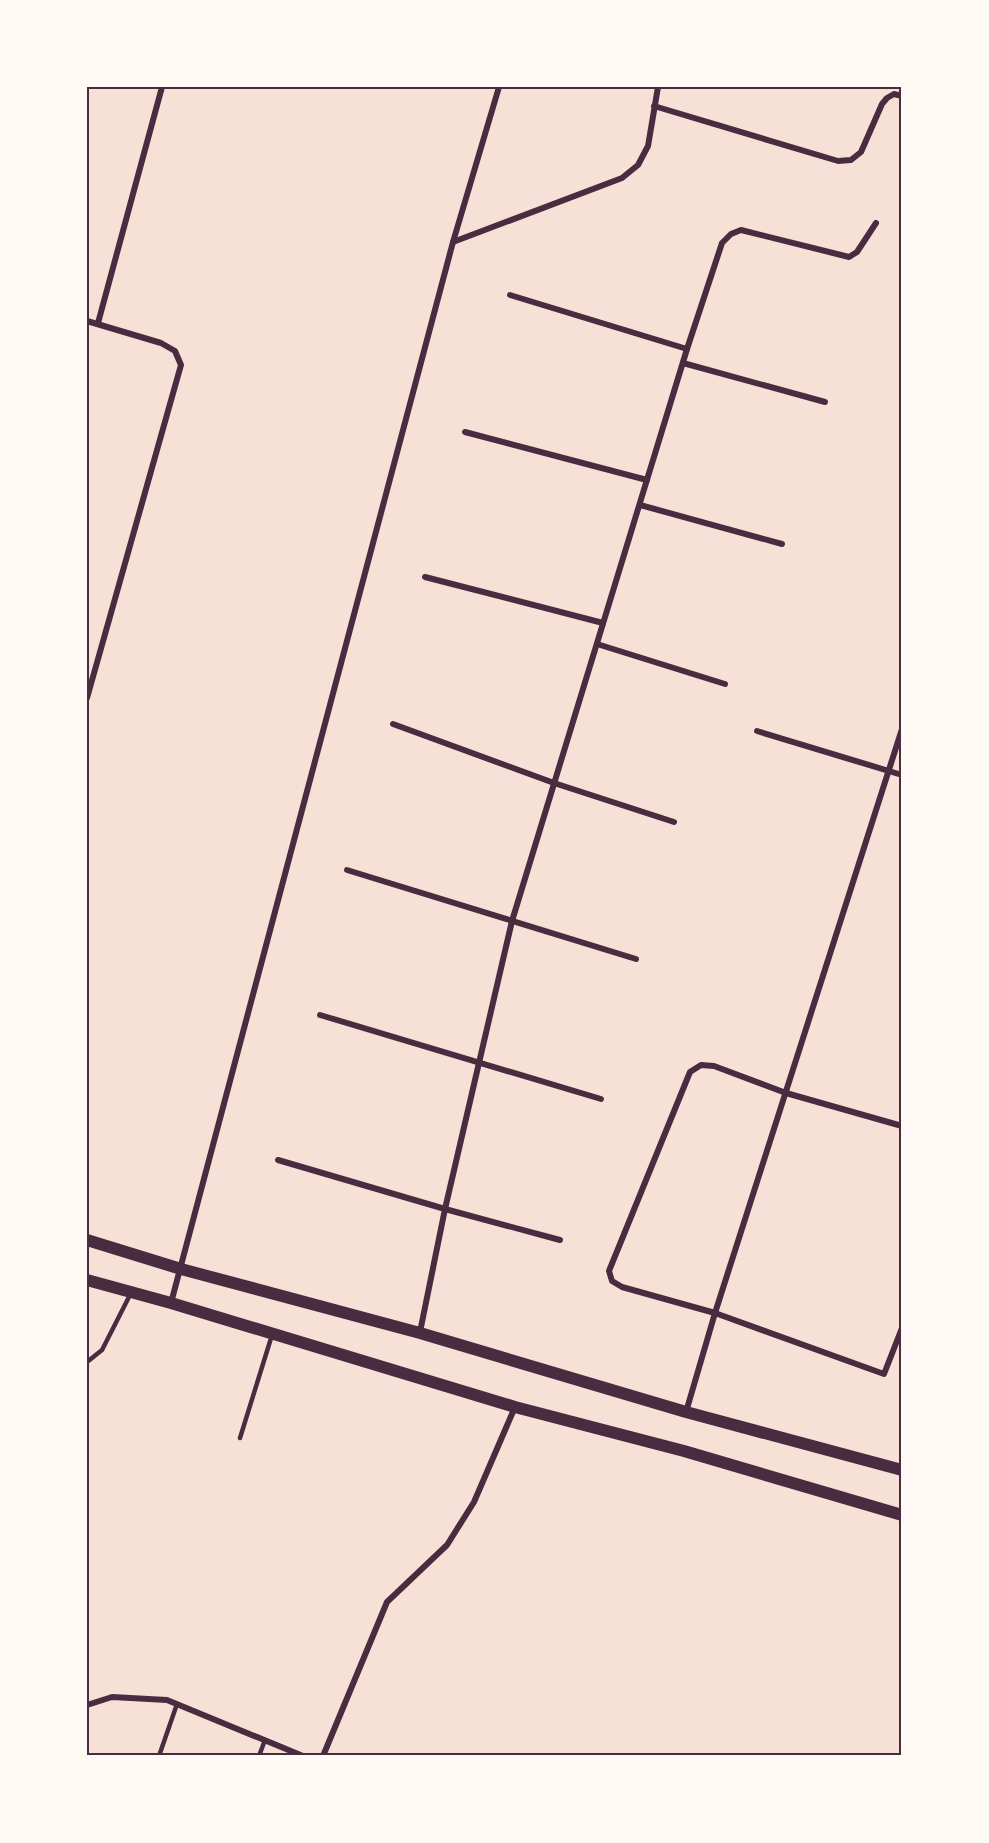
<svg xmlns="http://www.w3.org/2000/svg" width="989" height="1843" viewBox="0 0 989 1843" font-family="Commissioner,sans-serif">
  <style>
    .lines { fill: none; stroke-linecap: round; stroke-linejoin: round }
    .service { stroke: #4a2c40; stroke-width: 4.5 }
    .minor { stroke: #4a2c40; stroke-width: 6 }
    .secondary { stroke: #4a2c40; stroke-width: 12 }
    .neatline { fill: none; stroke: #4a2c40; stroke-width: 2 }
  </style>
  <rect width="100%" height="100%" fill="#f7e1d7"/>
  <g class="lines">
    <!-- service -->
    <g class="service">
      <path d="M87,1362l15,-12 29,-57"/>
      <path d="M240,1438l32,-103"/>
      <path d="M159,1756l18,-52"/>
      <path d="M259,1756l6,-16"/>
    </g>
    <!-- minor -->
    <g class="minor">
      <path d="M654,106l184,55 13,-1 10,-8 21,-48 5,-6 7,-4 8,2"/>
      <path d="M453,242l169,-64 16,-13 10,-19 10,-59"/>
      <path d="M510,295l177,54"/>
      <path d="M87,321l74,22 14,8 6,14 -94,333"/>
      <path d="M98,323l64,-236"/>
      <path d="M683,363l142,39"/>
      <path d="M465,432l182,48"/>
      <path d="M640,505l142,39"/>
      <path d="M425,577l178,46"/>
      <path d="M597,644l128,40"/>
      <path d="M393,724l161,59 120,39"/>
      <path d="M757,731l145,44"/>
      <path d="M347,870l289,89"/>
      <path d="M320,1015l281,84"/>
      <path d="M902,1126l-116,-33 -72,-27 -13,-1 -11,7 -81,199 3,10 10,6 93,26 169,61 18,-46"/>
      <path d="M278,1160l167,49 115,31"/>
      <path d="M171,1303l282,-1061 46,-155"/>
      <path d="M420,1332l25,-123 67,-288 175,-572 35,-106 9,-9 10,-4 108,27 8,-5 19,-29"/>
      <path d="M686,1412l29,-99 187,-584"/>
      <path d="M87,1705l25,-8 55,3 136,56"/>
      <path d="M323,1756l64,-154 60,-57 27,-43 41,-95"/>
    </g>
    <!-- secondary -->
    <g class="secondary">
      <path d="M87,1240l94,29 239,64 266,79 216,58"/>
      <path d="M87,1280l84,23 344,104 169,44 218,64"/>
    </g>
  </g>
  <!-- border -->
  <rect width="989" height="1843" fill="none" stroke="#fffaf5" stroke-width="177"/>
  <rect x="88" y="88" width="812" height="1666" class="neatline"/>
</svg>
